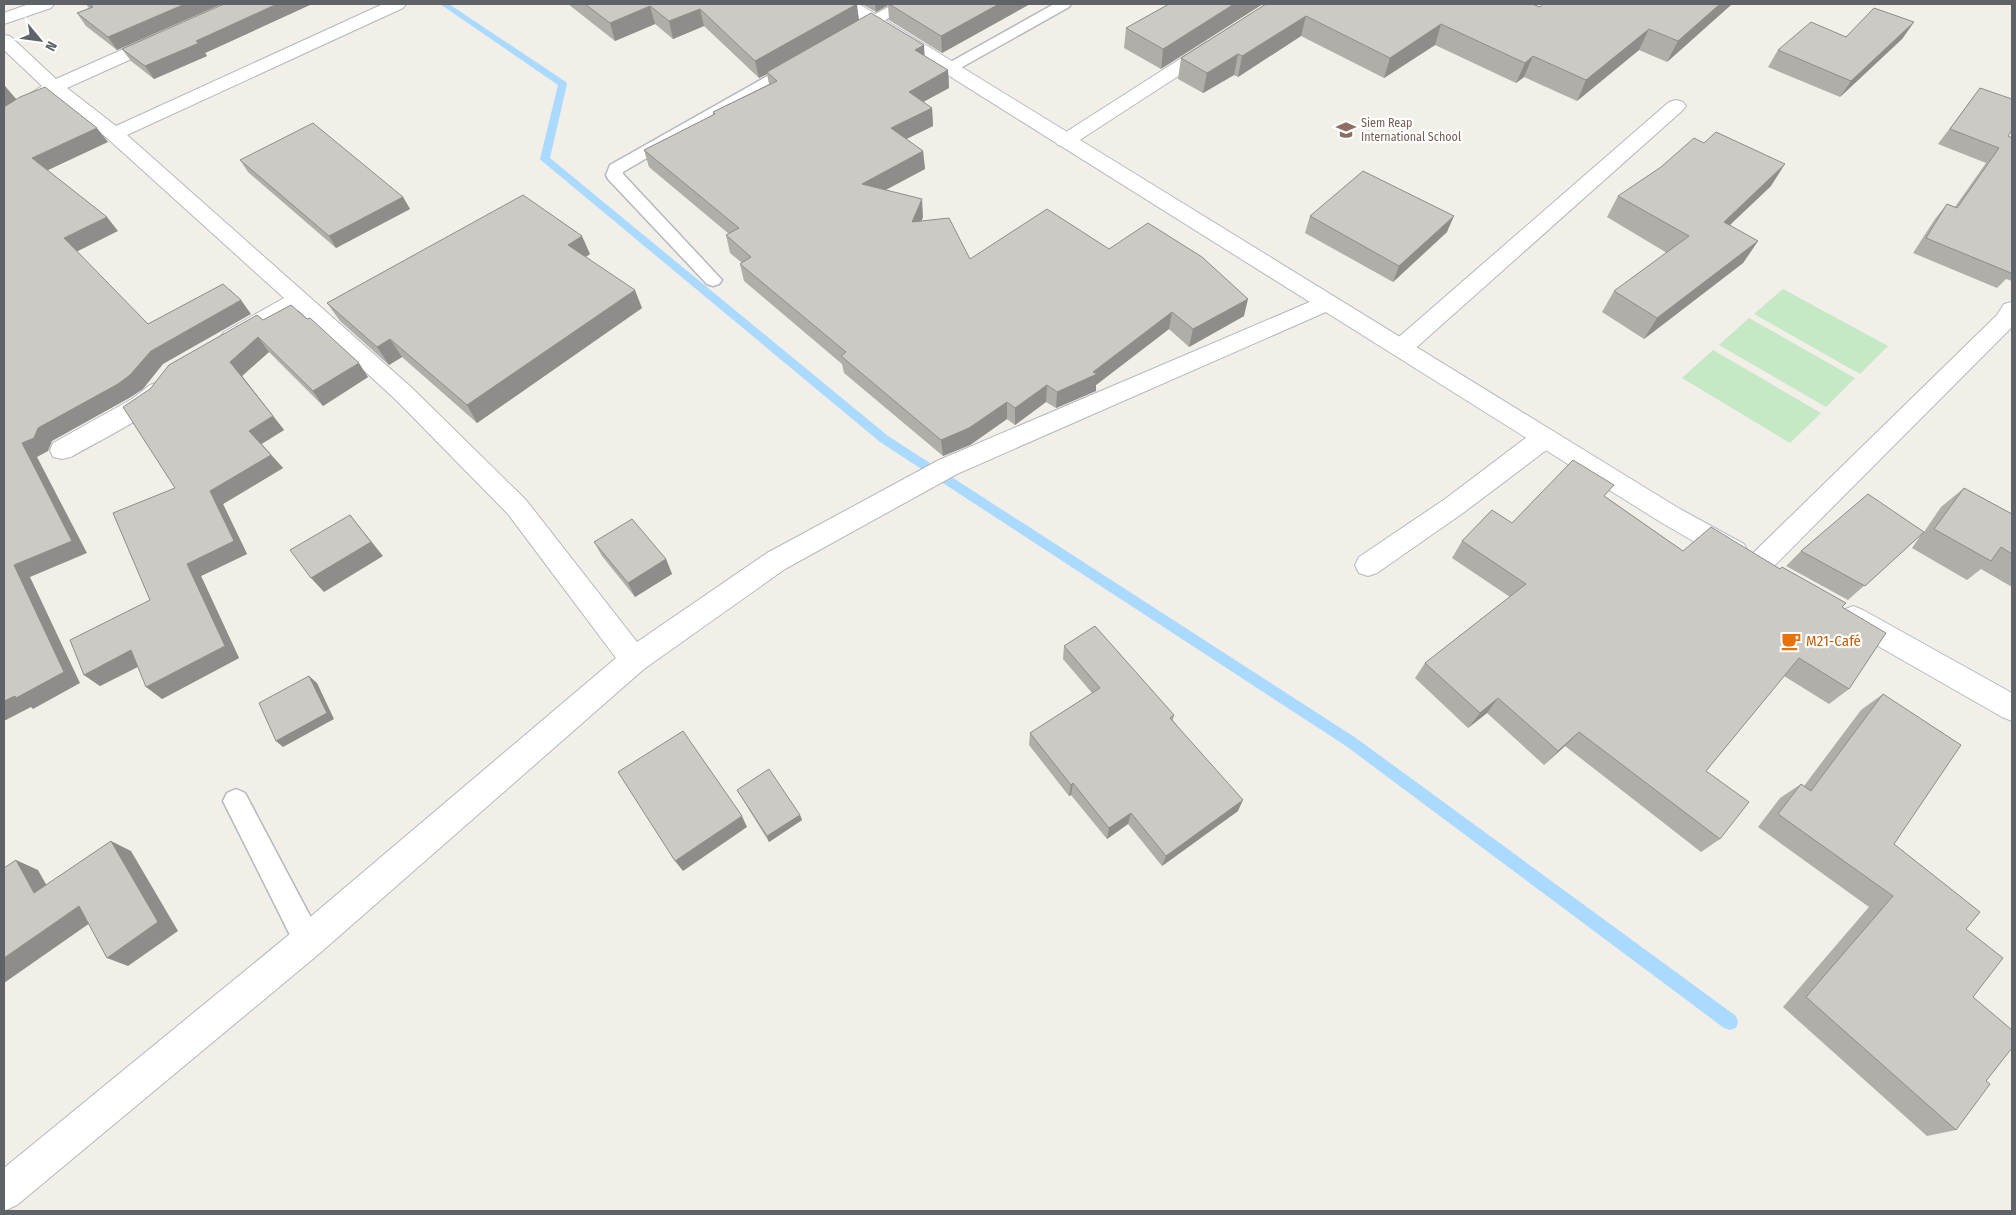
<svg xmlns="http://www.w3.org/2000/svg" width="2016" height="1215" viewBox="0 0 2016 1215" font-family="'Fira Sans Condensed',sans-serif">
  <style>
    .green { fill: #c5e8c5 }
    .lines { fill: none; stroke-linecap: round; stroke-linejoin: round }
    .stream { fill: #aadaff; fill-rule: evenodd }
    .lane-casing { stroke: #b5b8bc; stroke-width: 3 }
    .street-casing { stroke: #b5b8bc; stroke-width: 2 }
    .secondary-casing { stroke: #b6babf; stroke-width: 2 }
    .lane { fill: #fff; fill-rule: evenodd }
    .street { fill: #fff; fill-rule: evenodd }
    .secondary { fill: #fff; fill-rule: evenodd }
    .wall { fill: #afaea9 }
    .shaded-wall { fill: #8f8d8a }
    .building { fill: #cccac5; stroke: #8f8d8a }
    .labels { text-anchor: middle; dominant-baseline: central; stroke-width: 4.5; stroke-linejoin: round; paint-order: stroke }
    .far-education-label { font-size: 12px; fill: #785e54; stroke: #fff; text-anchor: start }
    .food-label { font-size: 15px; fill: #c56008; stroke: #fff; text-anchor: start }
  </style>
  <rect width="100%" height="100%" fill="#f1efe8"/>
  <!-- green -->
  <g class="green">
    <path d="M1783,289l105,57 -28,28 -106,-60z"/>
    <path d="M1749,318l106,60 -29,29 -107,-62z"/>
    <path d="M1713,350l108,63 -31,30 -108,-65z"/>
  </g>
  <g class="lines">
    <!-- stream -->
    <path class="stream" d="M440,4h9l117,78 1,2 -17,74 338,278 468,302 380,278 2,6 -2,6 -6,2 -6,-2 -378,-282 -466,-304 -338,-281 -2,-2 18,-74z"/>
    <defs>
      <g id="lane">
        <path d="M894,4h17l-2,3 -52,28h-10l-2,-3 2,-3z"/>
        <path d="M1054,4h17l-2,3 -114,64h-10l-3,-3 3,-3z"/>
        <path d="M794,61l5,2 3,3 -3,3 -176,103v2l99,106 -3,4 -6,2 -6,-2 -99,-105 -2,-4 4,-10z"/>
        <path d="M236,789l9,4 73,138 3,10 -3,10 -10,3 -10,-3 -75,-150 4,-8z"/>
      </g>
      <g id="street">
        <path d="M29,4h25l-3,4 -47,16v-11z"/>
        <path d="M383,4h23l-3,4 -276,127 285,253 114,112 111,142 130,-89 172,-93 380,-162 8,-3 8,3 3,5 -3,5 -378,166 -172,95 -141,100 -324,284 -303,252 -13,6v-43l292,-239 320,-271 -108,-144 -112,-114 -98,-90 -58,34 -8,2 -8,-2 -4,-6 4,-6 60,-34 -177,-160 -54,-42 -42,26 -7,2v-14l38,-24 -38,-36v-15l6,1 46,43 99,-44 6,-1 6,1 3,4 -3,4 -100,45 49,38z"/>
        <path d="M1211,41l6,2 3,4 -3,4 -145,94 -7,2 -7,-2 -3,-4 3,-4 147,-94z"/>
        <path d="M1676,100l7,2 3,4 -3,4 -274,244 -8,2 -8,-2 -4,-6 4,-6 276,-240z"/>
        <path d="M2012,302v25l-245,246 -9,3 -9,-3 -4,-8 4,-8 248,-242 7,-11z"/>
        <path d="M158,382l8,3 4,6c-13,23 -74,51 -99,66l-9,2 -9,-2 -3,-7 3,-7 79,-44 18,-14z"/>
        <path d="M1544,429l9,2 3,7 -3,7 -90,68 -86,60 -9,3 -9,-3 -4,-8 4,-8 86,-58 90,-68z"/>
      </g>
      <g id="secondary">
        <path d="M838,4h21l694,427 127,78 64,35 4,8 -4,8 -9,3 -9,-3 -64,-37 -821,-515z"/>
        <path d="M1853,606l10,4 149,83v28l-10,-4 -159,-91 -4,-8 4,-8z"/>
      </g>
    </defs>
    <!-- lane casing -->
    <use href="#lane" class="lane-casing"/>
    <!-- street casing -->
    <use href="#street" class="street-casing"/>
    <!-- secondary casing -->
    <use href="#secondary" class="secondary-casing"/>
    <!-- lane -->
    <use href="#lane" class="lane"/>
    <!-- street -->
    <use href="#street" class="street"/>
    <!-- secondary -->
    <use href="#secondary" class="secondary"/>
  </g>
  <!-- wall -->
  <g class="wall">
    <path d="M86,4h136l-105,46 -31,-24 -9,-13 12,-5z"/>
    <path d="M312,4l-107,49 2,3 -53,23 -23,-18 -9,-12z"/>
    <path d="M568,4h288l3,15 65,26v11l24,14 1,18 -26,14 9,6 1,18 -27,13 17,12 2,18 -39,21 37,27 -2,4 49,38 139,-10 135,67 -55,31 -20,-18 -73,56v6l-40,17 -10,-6 -31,23 -8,-6 -37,26 -27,11 -99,-83 -2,-9 -98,-83 -4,-17 2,-1 -12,-10 -4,-18 3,-1 -80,-67 -5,-17 69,-35v-3l56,-28 -2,-10 -8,4 -55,-52 -31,13 -18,-15 -40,17z"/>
    <path d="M862,4h168l-88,49 -53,-33 -1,-15 -12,7z"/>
    <path d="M1169,4l-8,65 -37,-21 2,-20z"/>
    <path d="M1266,4l274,3 192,-3 -65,58 -28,-12 -62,51 -53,-24 -8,6 -81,-38 -51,33 -83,-42 -63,41 -4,-2 -31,18 -25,-14 3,-21z"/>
    <path d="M1914,22l-12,17 -62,58 -72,-30 10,-17z"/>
    <path d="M1980,88l28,48 4,2v143l-6,-2 -9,9 -84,-35 22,-34 12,-15 8,3 31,-44 -48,-19z"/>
    <path d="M240,160l163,37 7,12 -74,39 -88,-76z"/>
    <path d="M1771,186l-42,39 29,16 -15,22 -99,76 -42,-27 12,-21 53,-38 -60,-36 11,-21z"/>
    <path d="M1310,216l137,16 -54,50 -88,-49z"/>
    <path d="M590,254l-4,3 56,51 -165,115 -75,-66 -13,8 -49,-44 -13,-18z"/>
    <path d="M263,320l105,57 -45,29 -54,-54 -27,24 42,54 -22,14 21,24 -60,36 24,50 -46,22 38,82 -77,41 -24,-32 -38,19 -16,-11 66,-75 25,-112z"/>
    <path d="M1964,488l48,26v73l-31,-18 -14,11 -55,-32 9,-13 -73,65 -62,-34 15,-15 123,-19 17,-25z"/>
    <path d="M1606,497l77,54 97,18 62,38 7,82 -20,15 -45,-28 -78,95 14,68 -19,13 -136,-106 -21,19 -57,-52 -19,15 -53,-50 10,-15 85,-66 -58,-39 10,-17 50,-18z"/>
    <path d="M594,542l72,17 6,15 -37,23 -33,-41z"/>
    <path d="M1064,646l110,69 -1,5 65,91 -76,55 -34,-42 -21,15 -36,-44 -2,1 -40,-51 1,-12 62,-40 -29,-34z"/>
    <path d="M1883,694l11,150 72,85 7,68 13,84 -30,49 -29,6 -144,-129 86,-100 -111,-80 22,-29 21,-14 3,2 57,-76z"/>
    <path d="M737,790l63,25 2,5 -33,22z"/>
  </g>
  <!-- shaded-wall -->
  <g class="shaded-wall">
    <path d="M185,4h37l-105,46 -9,-13z"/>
    <path d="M277,4h35l-107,49 2,3 -53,23 -9,-13 51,-25z"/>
    <path d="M857,4l2,18 -92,50v2l-8,4 -4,-17z"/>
    <path d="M875,4h13v1l-12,7z"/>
    <path d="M999,4h31l-88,49 -1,-17z"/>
    <path d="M1234,4h29l-102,65 2,-20z"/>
    <path d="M1720,4h12l-65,58 11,-21z"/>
    <path d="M650,6l5,18 -40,17 -5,-18z"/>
    <path d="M700,9l4,17 -31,13 -4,-18z"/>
    <path d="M1306,16l-5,20 -63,41 4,-21z"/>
    <path d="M1914,22l-12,17 -62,58 11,-16z"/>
    <path d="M1441,24l-6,21 -51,33 6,-20z"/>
    <path d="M1649,29l-10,21 -62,51 9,-21z"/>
    <path d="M924,45l1,18 -10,-13z"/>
    <path d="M1238,54l-4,21 -31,18 4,-20z"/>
    <path d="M1533,56l-9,21 -8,6 9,-20z"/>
    <path d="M948,70l1,18 -39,21 -1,-17z"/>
    <path d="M4,86h1l12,14 -13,9z"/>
    <path d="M932,108l1,18 -41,20 -1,-18z"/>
    <path d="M97,128l11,14 -64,30 -12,-14z"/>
    <path d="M923,151l2,18 -61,32 -2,-17z"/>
    <path d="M1785,164l-14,22 -61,58 14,-22z"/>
    <path d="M403,197l7,12 -74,39 -7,-12z"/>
    <path d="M922,199l1,18 -9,22 -2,-17z"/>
    <path d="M1454,216l-7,16 -54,50 6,-16z"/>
    <path d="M107,217l11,14 -42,21 -12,-14z"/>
    <path d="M582,236l8,18 -15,9 -7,-18z"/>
    <path d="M1758,241l-15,22 -99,76 13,-21z"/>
    <path d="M635,290l7,18 -165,115 -10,-18z"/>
    <path d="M1248,299l-4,17 -55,31 4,-18z"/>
    <path d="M241,300l10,14 -88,50 -20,25 -12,8 -79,44 -4,10 -11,6 50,96 -57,24 50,106 -47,26 -2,-2 -27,14v-20l18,-258 16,-15 113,-77z"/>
    <path d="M1172,312l-3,17 -73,56v6l-40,17 1,-16 36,-20z"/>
    <path d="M258,337l11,15 -27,24 42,54 -23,14 -12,-13 -19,-69z"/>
    <path d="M390,339l12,18 -13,8 -12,-18z"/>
    <path d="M359,363l9,14 -45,29 -10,-15z"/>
    <path d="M1047,385l-1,17 -31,23v-17z"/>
    <path d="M1007,402v17l-37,26 -27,11 -2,-16z"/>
    <path d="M271,455l12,13 -60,36 24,50 -46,22 38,82 -77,41 -16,-12 64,-196z"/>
    <path d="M350,515l33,41 -59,36 -13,-14z"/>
    <path d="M666,559l6,15 -37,23 -7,-14z"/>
    <path d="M131,650l16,12 -47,24 -16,-11z"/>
    <path d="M309,676l8,7 17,36 -51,28 -7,-6z"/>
    <path d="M1498,698l-11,15 -19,15 12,-15z"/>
    <path d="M1579,732l-14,14 -21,19 14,-14z"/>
    <path d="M1073,783l-2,12 -2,1 2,-11z"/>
    <path d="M1243,800l-5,11 -76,55 4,-10z"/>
    <path d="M1131,813l-3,11 -21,15 2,-11z"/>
    <path d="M800,815l2,5 -33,22 -2,-6z"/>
    <path d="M742,816l5,11 -64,44 -8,-10z"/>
    <path d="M111,841l20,10 47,80 -50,35 -21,-8z"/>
    <path d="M16,860l22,10 18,32 -22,-9z"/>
    <path d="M79,906l21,10 -96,67v-25z"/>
  </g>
  <!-- building -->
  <g class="building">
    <path d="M89,4h96l-77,33 -31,-24 16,-6z"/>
    <path d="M224,4h53l-81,37 3,2 -54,23 -23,-17z"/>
    <path d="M585,4h272l-102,57 -55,-52 -31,12 -19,-15 -40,17z"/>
    <path d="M889,4h110l-58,32z"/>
    <path d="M1169,4h65l-71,45 -37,-21z"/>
    <path d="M1266,4h266l8,3 3,-3h177l-42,37 -29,-12 -63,51 -53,-24 -8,7 -84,-39 -51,34 -84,-42 -64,40 -4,-2 -31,19 -26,-15z"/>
    <path d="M1874,8l40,14 -63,59 -73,-31 33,-28 35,15z"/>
    <path d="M871,13l53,32 -9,5 33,20 -39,22 23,16 -41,20 32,23 -61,33 60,15 -10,23 37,-4 21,41 77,-50 62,40 39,-26 54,34 46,42 -55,30 -21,-17 -79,60 4,2 -40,18 -10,-7 -32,23 -8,-6 -38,26 -28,12 -100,-84 5,-4 -106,-88 11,-7 -25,-22 13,-7 -95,-78 71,-36 -2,-2 64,-31 -10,-9z"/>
    <path d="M45,87l52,41 -65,30 75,59 -43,21 84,86 75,-40 18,16 -90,51 -21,24 -12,9 -80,44 -4,10 -12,5 50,98 -58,24 50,107 -48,26 -1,-2 -11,5v-594l16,-10z"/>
    <path d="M1980,88l32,11v31l-4,6 4,2v133l-1,2 -85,-35 21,-34 10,4 42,-60 -49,-19z"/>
    <path d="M313,123l90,74 -74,39 -89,-76z"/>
    <path d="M1716,132l69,32 -61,58 34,19 -101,77 -43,-27 75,-55 -71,-40 43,-29 33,-29 10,5z"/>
    <path d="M1363,171l91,45 -55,50 -89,-50z"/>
    <path d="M523,195l59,41 -14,9 67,45 -168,115 -77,-66 -13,8 -50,-44z"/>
    <path d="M291,305l16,14 3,-1 49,45 -46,28 -55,-54 -28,25 43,54 -24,15 22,24 -61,36 24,50 -47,23 38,82 -79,41 -15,-37 -47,25 -14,-35 80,-40 -37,-87 62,-25 -52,-81 27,-18 19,-24 88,-50 6,5z"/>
    <path d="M1573,460l41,25 -10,11 79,55 28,-24 69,42 2,-2 64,36 -4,4 44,26 -37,56 -50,-31 -93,113 43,31 -29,37 -141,-107 -21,19 -60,-53 -18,15 -55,-50 101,-79 -64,-43 30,-31 20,13z"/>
    <path d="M1964,488l48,26v40l-11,-7 -10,14 -57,-32z"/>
    <path d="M1868,494l56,38 -59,54 -64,-35z"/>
    <path d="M350,515l21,27 -60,36 -21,-28z"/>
    <path d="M632,519l34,40 -38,24 -34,-41z"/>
    <path d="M1095,626l79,89 -4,3 73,82 -77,56 -35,-43 -22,15 -36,-45 -2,2 -41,-52 70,-45 -36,-42z"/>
    <path d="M309,676l18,37 -51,28 -17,-38z"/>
    <path d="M1883,694l78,51 -67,99 86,68 -14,17 37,29 -30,39 39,33v18l-26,33 4,3 -34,46 -150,-133 87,-101 -115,-82 23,-30 10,7z"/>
    <path d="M683,731l59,85 -67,45 -57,-89z"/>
    <path d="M769,769l31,46 -33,21 -30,-46z"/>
    <path d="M111,841l47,81 -51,36 -28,-52 -75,52v-90l12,-8 18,33z"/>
  </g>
  <!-- icons -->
  <defs>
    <symbol id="school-bare" viewBox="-9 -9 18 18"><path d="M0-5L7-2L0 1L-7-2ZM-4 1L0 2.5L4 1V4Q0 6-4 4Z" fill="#8d6e63" stroke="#fff" stroke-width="2.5" paint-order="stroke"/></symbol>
    <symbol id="cafe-bare" viewBox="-9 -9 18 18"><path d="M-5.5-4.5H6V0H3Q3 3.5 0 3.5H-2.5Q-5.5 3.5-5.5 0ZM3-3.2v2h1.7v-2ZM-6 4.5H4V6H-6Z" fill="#e8710a" stroke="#fff" stroke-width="2.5" paint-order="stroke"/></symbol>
  </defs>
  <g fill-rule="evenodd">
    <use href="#school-bare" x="1332" y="116" width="28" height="28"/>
    <use href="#cafe-bare" x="1777" y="627" width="28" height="28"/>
  </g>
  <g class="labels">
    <!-- far-education labels -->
    <g class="far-education-label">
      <text x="1361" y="123">Siem Reap<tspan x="1361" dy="14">International School</tspan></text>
    </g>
    <!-- food labels -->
    <g class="food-label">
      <text x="1806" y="641">M21-Café</text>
    </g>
  </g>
  <!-- border -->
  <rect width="2016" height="1215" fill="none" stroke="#5f6368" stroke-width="10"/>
  <!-- north arrow -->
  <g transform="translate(40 40) rotate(119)" stroke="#ffffff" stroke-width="4" paint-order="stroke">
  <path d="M0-4L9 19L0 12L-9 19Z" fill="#5f6368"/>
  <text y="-8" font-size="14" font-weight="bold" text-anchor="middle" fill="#5f6368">N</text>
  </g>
</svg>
